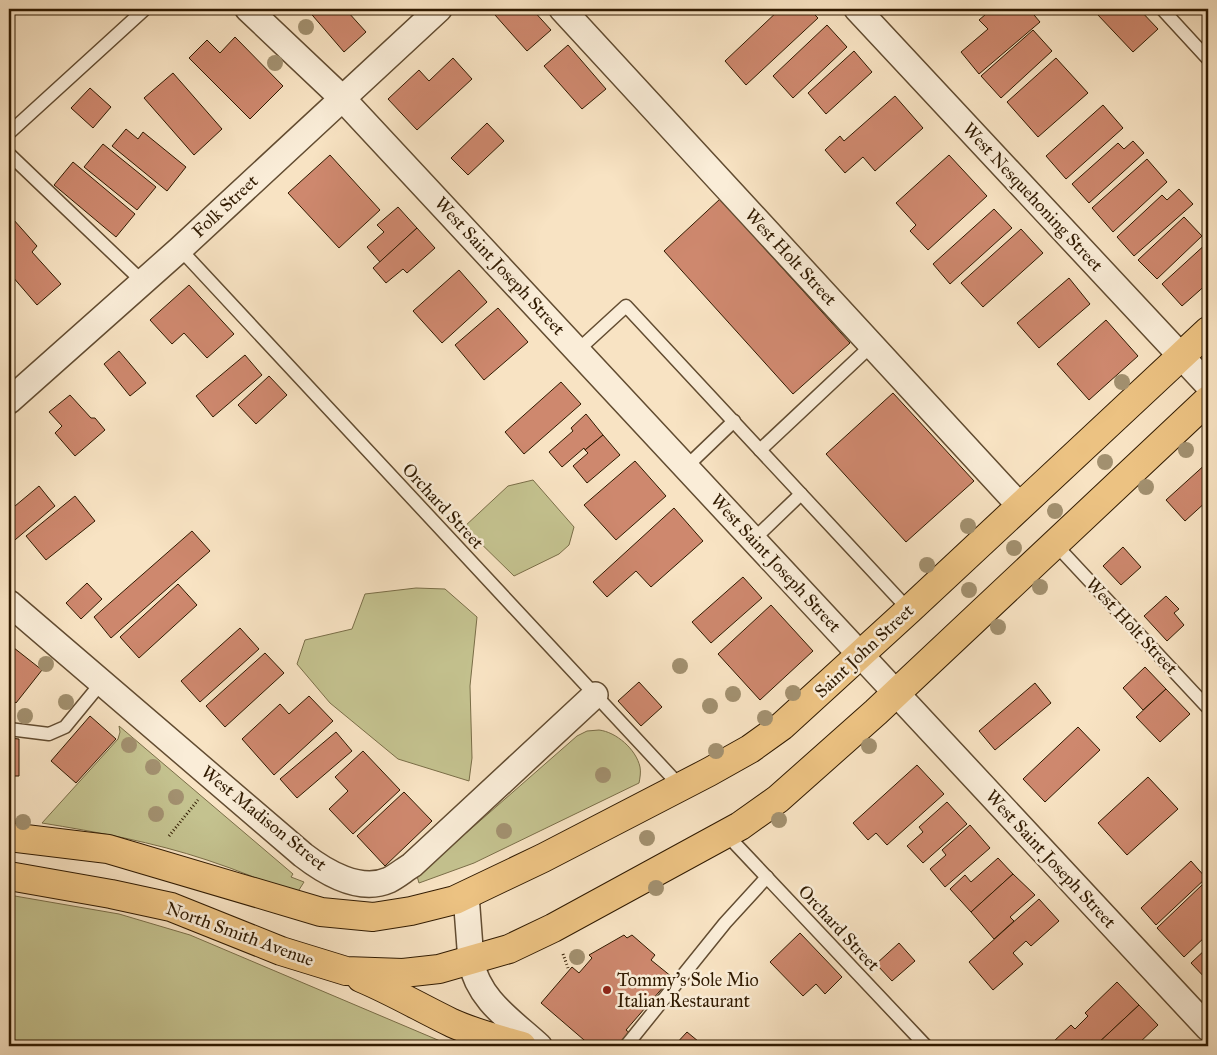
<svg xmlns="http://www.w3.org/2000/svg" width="1217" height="1055" viewBox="0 0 1217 1055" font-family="'IM FELL Great Primer',serif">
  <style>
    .green { fill: #c4c28f; stroke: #7a6e48 }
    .building { fill: #ce886e; stroke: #301a00 }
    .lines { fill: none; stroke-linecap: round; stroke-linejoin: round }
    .lane-casing { stroke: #624c31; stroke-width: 15 }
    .street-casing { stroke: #624c31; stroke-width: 28 }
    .primary-casing { stroke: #301a00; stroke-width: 30 }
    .path { stroke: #301a00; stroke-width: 3; stroke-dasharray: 1 2.5; stroke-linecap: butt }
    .lane { stroke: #faedd8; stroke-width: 12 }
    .street { stroke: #faedd8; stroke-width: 25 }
    .primary { stroke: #ecc282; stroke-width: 28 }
    .tree { fill: #a2906f }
    .poi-dot { fill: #8f2418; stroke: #faedd8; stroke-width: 2 }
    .labels { text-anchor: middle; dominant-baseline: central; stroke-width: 5; stroke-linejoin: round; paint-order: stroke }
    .street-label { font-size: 18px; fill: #301a00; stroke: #faedd8 }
    .poi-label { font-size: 18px; fill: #301a00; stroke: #faedd8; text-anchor: start }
  </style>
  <rect width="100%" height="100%" fill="#f8e3c3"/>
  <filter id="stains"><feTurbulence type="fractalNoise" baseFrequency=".004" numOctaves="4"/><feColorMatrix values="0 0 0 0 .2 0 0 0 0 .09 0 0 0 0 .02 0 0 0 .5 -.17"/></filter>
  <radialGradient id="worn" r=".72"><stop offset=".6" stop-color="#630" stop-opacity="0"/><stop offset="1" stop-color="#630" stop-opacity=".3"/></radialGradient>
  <!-- green -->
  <g class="green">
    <path d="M533,480l41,47 -5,18 -10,9 -45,22 -50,-49 44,-41z"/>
    <path d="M416,588l29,1 32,28 -7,69 2,72 -3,23 -71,-22 -68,-56 -33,-39 8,-24 47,-11 13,-35z"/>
    <path d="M119,726l174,148 -2,3 13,5 -7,11c-30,-10 -59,-23 -90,-33 -54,-18 -110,-28 -165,-37l76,-84 2,-7z"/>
    <path d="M599,730c17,2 37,19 41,37 1,5 0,11 -1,16l-165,80 -55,20 -2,-7 160,-140 10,-5z"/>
    <path d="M9,895l110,19 71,21 262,111h-443z"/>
  </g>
  <!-- building -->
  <g class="building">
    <path d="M307,9h44l-3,3 18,20 -22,20z"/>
    <path d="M502,9h30l19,21 -24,21 -32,-36z"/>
    <path d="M780,9h29l9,9 -72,67 -21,-24z"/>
    <path d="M992,9h15l3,4 5,-4h14l11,13 -61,52 -18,-22 27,-23 -9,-9z"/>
    <path d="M1103,9h36l19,20 -25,23 -36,-38z"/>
    <path d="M827,25l20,22 -54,51 -20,-22z"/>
    <path d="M1033,30l19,21 -51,47 -20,-22z"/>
    <path d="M235,37l48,49 -33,33 -61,-61 18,-18 13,13z"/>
    <path d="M568,45l38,44 -24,20 -38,-43z"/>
    <path d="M854,51l18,21 -46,42 -18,-21z"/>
    <path d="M453,58l19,21 -55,51 -29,-31 31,-29 10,11z"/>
    <path d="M1056,58l32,35 -50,44 -31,-35z"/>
    <path d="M173,73l49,56 -28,26 -50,-57z"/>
    <path d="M90,88l21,19 -18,21 -22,-20z"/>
    <path d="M895,96l28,32 -48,43 -12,-14 -18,16 -20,-23 15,-14 4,5z"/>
    <path d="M1103,105l20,23 -57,51 -20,-23z"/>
    <path d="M487,123l17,18 -36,34 -17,-17z"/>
    <path d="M126,129l12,10 5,-7 43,35 -19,24 -55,-45z"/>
    <path d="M1133,141l11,12 -55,50 -17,-19 46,-41 6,6z"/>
    <path d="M103,144l53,43 -19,23 -53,-43z"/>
    <path d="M330,155l50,55 -41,38 -51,-55z"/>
    <path d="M949,155l38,41 -59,54 -18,-19 6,-6 -20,-22z"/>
    <path d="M1147,159l20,23 -54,50 -21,-24z"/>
    <path d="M73,162l62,52 -19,23 -62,-52z"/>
    <path d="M1179,189l14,15 -59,52 -17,-19 45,-42 5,5z"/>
    <path d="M720,199l130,144 -57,51 -129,-143z"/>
    <path d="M398,207l19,21 -37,34 -13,-15 17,-15 -7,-7z"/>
    <path d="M994,209l18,19 -62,56 -17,-20z"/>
    <path d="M1184,217l18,19 -45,43 -19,-19z"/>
    <path d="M13,219l24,27 -5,6 29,32 -24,21 -25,-29 -3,3v-56z"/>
    <path d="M417,228l18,20 -28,25 -4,-4 -17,14 -13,-15z"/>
    <path d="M1021,229l22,24 -60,54 -22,-24z"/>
    <path d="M1208,242v41l-26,23 -20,-22z"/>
    <path d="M459,270l28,32 -45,41 -29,-32z"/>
    <path d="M1069,278l21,26 -51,44 -22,-25z"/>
    <path d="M189,285l45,49 -27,24 -23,-25 -12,11 -22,-24z"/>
    <path d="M498,308l30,34 -44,38 -29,-35z"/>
    <path d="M1106,320l32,36 -49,44 -32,-36z"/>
    <path d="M119,351l27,32 -16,13 -26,-32z"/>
    <path d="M245,355l17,20 -49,42 -17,-21z"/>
    <path d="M269,376l18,19 -31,29 -18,-19z"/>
    <path d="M561,382l20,22 -57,50 -19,-22z"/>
    <path d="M893,393l81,88 -68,61 -80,-88z"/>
    <path d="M70,395l21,23h4l10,12 -30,26 -20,-23 7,-7 -13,-14z"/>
    <path d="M586,414l17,21 -18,15 -1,-2 -22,19 -13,-15 24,-21 -2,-3z"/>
    <path d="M603,435l17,20 -33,28 -14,-17 15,-13 -3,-3z"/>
    <path d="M635,461l31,35 -50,44 -32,-35z"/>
    <path d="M1208,462v38l-23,21 -19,-21z"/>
    <path d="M39,486l16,20 -46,39v-34z"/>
    <path d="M75,496l20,25 -49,39 -20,-24z"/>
    <path d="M674,508l29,33 -52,46 -15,-16 -29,26 -14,-15z"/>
    <path d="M192,531l18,20 -99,87 -17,-21z"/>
    <path d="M1123,547l18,20 -20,18 -18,-19z"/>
    <path d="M743,577l19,21 -51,45 -19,-21z"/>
    <path d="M87,583l15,16 -21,20 -15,-16z"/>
    <path d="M178,584l19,21 -58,53 -19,-21z"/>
    <path d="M1166,596l13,13 -5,4 10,12 -17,16 -23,-25z"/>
    <path d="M771,605l42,46 -53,49 -42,-46z"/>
    <path d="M240,628l19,21 -59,53 -19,-21z"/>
    <path d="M9,644l33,26 -26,33 -7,-6z"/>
    <path d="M265,653l19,20 -59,54 -19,-21z"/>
    <path d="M1145,667l21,22 -23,21 -20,-22z"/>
    <path d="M639,682l23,25 -21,19 -23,-25z"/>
    <path d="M1035,683l16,20 -56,47 -16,-19z"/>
    <path d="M1166,689l24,25 -30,28 -24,-25z"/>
    <path d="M309,696l24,25 -59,54 -32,-36 38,-35 9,10z"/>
    <path d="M90,716l26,23 -40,44 -25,-22z"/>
    <path d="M1078,727l22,23 -55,52 -22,-23z"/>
    <path d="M336,732l16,19 -55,47 -17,-19z"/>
    <path d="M9,738l10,1v37h-10z"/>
    <path d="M363,751l37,39 -47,44 -24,-25 19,-18 -13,-14z"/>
    <path d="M917,765l27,29 -57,51 -11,-12 -8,7 -15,-17z"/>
    <path d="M1148,777l30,32 -51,46 -29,-32z"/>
    <path d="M404,792l28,29 -47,45 -28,-30z"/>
    <path d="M947,802l20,22 -44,39 -16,-17 16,-14 -4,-5z"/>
    <path d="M970,825l20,23 -45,39 -15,-18 16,-14 -4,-5z"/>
    <path d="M998,858l15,16 -42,38 -21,-23 15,-14 6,7z"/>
    <path d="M1191,861l15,17 -50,47 -15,-17z"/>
    <path d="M1013,874l22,21 -25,22 4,4 -20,18 -23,-27z"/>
    <path d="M1203,884l5,5v45l-24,23 -27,-29z"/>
    <path d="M1039,899l20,22 -28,25 -5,-5 -13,12 10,11 -30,26 -24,-28z"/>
    <path d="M800,933l42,44 -17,17 -9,-10 -13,12 -33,-34z"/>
    <path d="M624,935l3,3 5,-3 23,20 -4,5 21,17 -46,53 5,4 -11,12h-29l-50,-43 31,-36 7,6 13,-15 -3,-3z"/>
    <path d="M1208,938v43l-17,-18 16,-15 -5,-4z"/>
    <path d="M899,943l16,18 -23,20 -16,-17z"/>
    <path d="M1117,982l22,23 -44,41h-38l-4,-4 18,-17 4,4 13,-13 -3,-3z"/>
    <path d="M1139,1005l19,20 -22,21h-41z"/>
    <path d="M687,1032l17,14h-30z"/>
  </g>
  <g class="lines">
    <defs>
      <g id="lane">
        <path d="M1162,9l46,50"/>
        <path d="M9,133l136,-124"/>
        <path d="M9,154l134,128"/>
        <path d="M180,249l501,538"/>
        <path d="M578,350l48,-44 175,188"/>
        <path d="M760,450l112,-105"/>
        <path d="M686,467l48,-46"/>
        <path d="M754,539l47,-45 108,116"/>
        <path d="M1055,544l153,164"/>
        <path d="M9,729l40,5 16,-7 37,-45"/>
        <path d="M726,834l200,212"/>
        <path d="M626,1046l99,-123 42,-46"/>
      </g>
      <g id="street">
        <path d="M248,9l94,89 866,930"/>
        <path d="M562,9l458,497"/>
        <path d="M857,9l351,376"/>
        <path d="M9,401l171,-152 259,-240"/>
        <path d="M9,603l294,252c22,17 57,38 86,25 8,-4 15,-10 23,-15l183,-170"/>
        <path d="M466,895l5,66c7,39 41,60 68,85"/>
      </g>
      <g id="primary">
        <path d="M9,837l99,12 213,63 52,5 38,-6 44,-11 88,-42 166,-86 41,-23 32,-23 127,-116 299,-279"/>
        <path d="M9,876l102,18 60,13 110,44 65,20 57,2 36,-4 70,-20 44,-21 187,-102 38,-27 98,-87 332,-312"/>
        <path d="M361,978c31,13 60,30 91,45 22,10 46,16 70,23"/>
      </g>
    </defs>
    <!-- lane casing -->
    <use href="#lane" class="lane-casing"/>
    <!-- street casing -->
    <use href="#street" class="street-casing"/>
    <!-- primary casing -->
    <use href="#primary" class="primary-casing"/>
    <!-- path -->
    <g class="path">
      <path d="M169,836l29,-36"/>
      <path d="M563,954l5,14"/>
    </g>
    <!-- lane -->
    <use href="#lane" class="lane"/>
    <!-- street -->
    <use href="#street" class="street"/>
    <!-- primary -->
    <use href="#primary" class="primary"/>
  </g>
  <!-- trees -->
  <g class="tree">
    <circle cx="306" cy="27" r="8"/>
    <circle cx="275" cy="63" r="8"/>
    <circle cx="1122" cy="382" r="8"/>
    <circle cx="1186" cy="450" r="8"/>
    <circle cx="1105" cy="462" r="8"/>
    <circle cx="1146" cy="487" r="8"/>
    <circle cx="1055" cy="511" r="8"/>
    <circle cx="968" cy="526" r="8"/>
    <circle cx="1014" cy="548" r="8"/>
    <circle cx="927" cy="565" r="8"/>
    <circle cx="1040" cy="587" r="8"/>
    <circle cx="969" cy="590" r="8"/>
    <circle cx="998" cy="627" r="8"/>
    <circle cx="46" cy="664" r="8"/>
    <circle cx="680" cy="666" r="8"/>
    <circle cx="793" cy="693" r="8"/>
    <circle cx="733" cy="694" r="8"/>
    <circle cx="66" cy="702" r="8"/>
    <circle cx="710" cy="706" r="8"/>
    <circle cx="25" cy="716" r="8"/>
    <circle cx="765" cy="718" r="8"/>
    <circle cx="129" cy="745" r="8"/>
    <circle cx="869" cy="746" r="8"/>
    <circle cx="716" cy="751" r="8"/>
    <circle cx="153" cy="767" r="8"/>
    <circle cx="603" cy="775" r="8"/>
    <circle cx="176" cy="797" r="8"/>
    <circle cx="156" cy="814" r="8"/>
    <circle cx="779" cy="820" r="8"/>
    <circle cx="23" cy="822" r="8"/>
    <circle cx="504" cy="831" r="8"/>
    <circle cx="647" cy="838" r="8"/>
    <circle cx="656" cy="888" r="8"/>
    <circle cx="577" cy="957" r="8"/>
  </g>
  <!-- markers -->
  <circle class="poi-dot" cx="607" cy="990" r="5"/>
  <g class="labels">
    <!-- street labels -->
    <g class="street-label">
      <text transform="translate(1033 197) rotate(47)">West Nesquehoning Street</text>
      <text transform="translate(225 206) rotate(-43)">Folk Street</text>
      <text transform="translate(791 257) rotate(47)">West Holt Street</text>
      <text transform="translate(500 266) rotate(47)">West Saint Joseph Street</text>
      <text transform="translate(443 506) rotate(47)">Orchard Street</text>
      <text transform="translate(776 563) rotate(47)">West Saint Joseph Street</text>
      <text transform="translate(1132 626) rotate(47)">West Holt Street</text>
      <text transform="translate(864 651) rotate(-43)">Saint John Street</text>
      <text transform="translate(264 818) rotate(39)">West Madison Street</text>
      <text transform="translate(1051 859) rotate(47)">West Saint Joseph Street</text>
      <text transform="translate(839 928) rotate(47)">Orchard Street</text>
      <text transform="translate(240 934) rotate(20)">North Smith Avenue</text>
    </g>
    <!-- poi labels -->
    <g class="poi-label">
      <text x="617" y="980">Tommy's Sole Mio<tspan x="617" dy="21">Italian Restaurant</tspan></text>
    </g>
  </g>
  <!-- margin -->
  <rect width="1217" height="1055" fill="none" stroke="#f8e3c3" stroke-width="30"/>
  <rect x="10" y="10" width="1197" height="1035" fill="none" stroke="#301a00" stroke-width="2.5"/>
  <rect x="15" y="15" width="1187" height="1025" fill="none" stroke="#301a00"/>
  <rect width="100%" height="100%" filter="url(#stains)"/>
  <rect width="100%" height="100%" fill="url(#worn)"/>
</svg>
